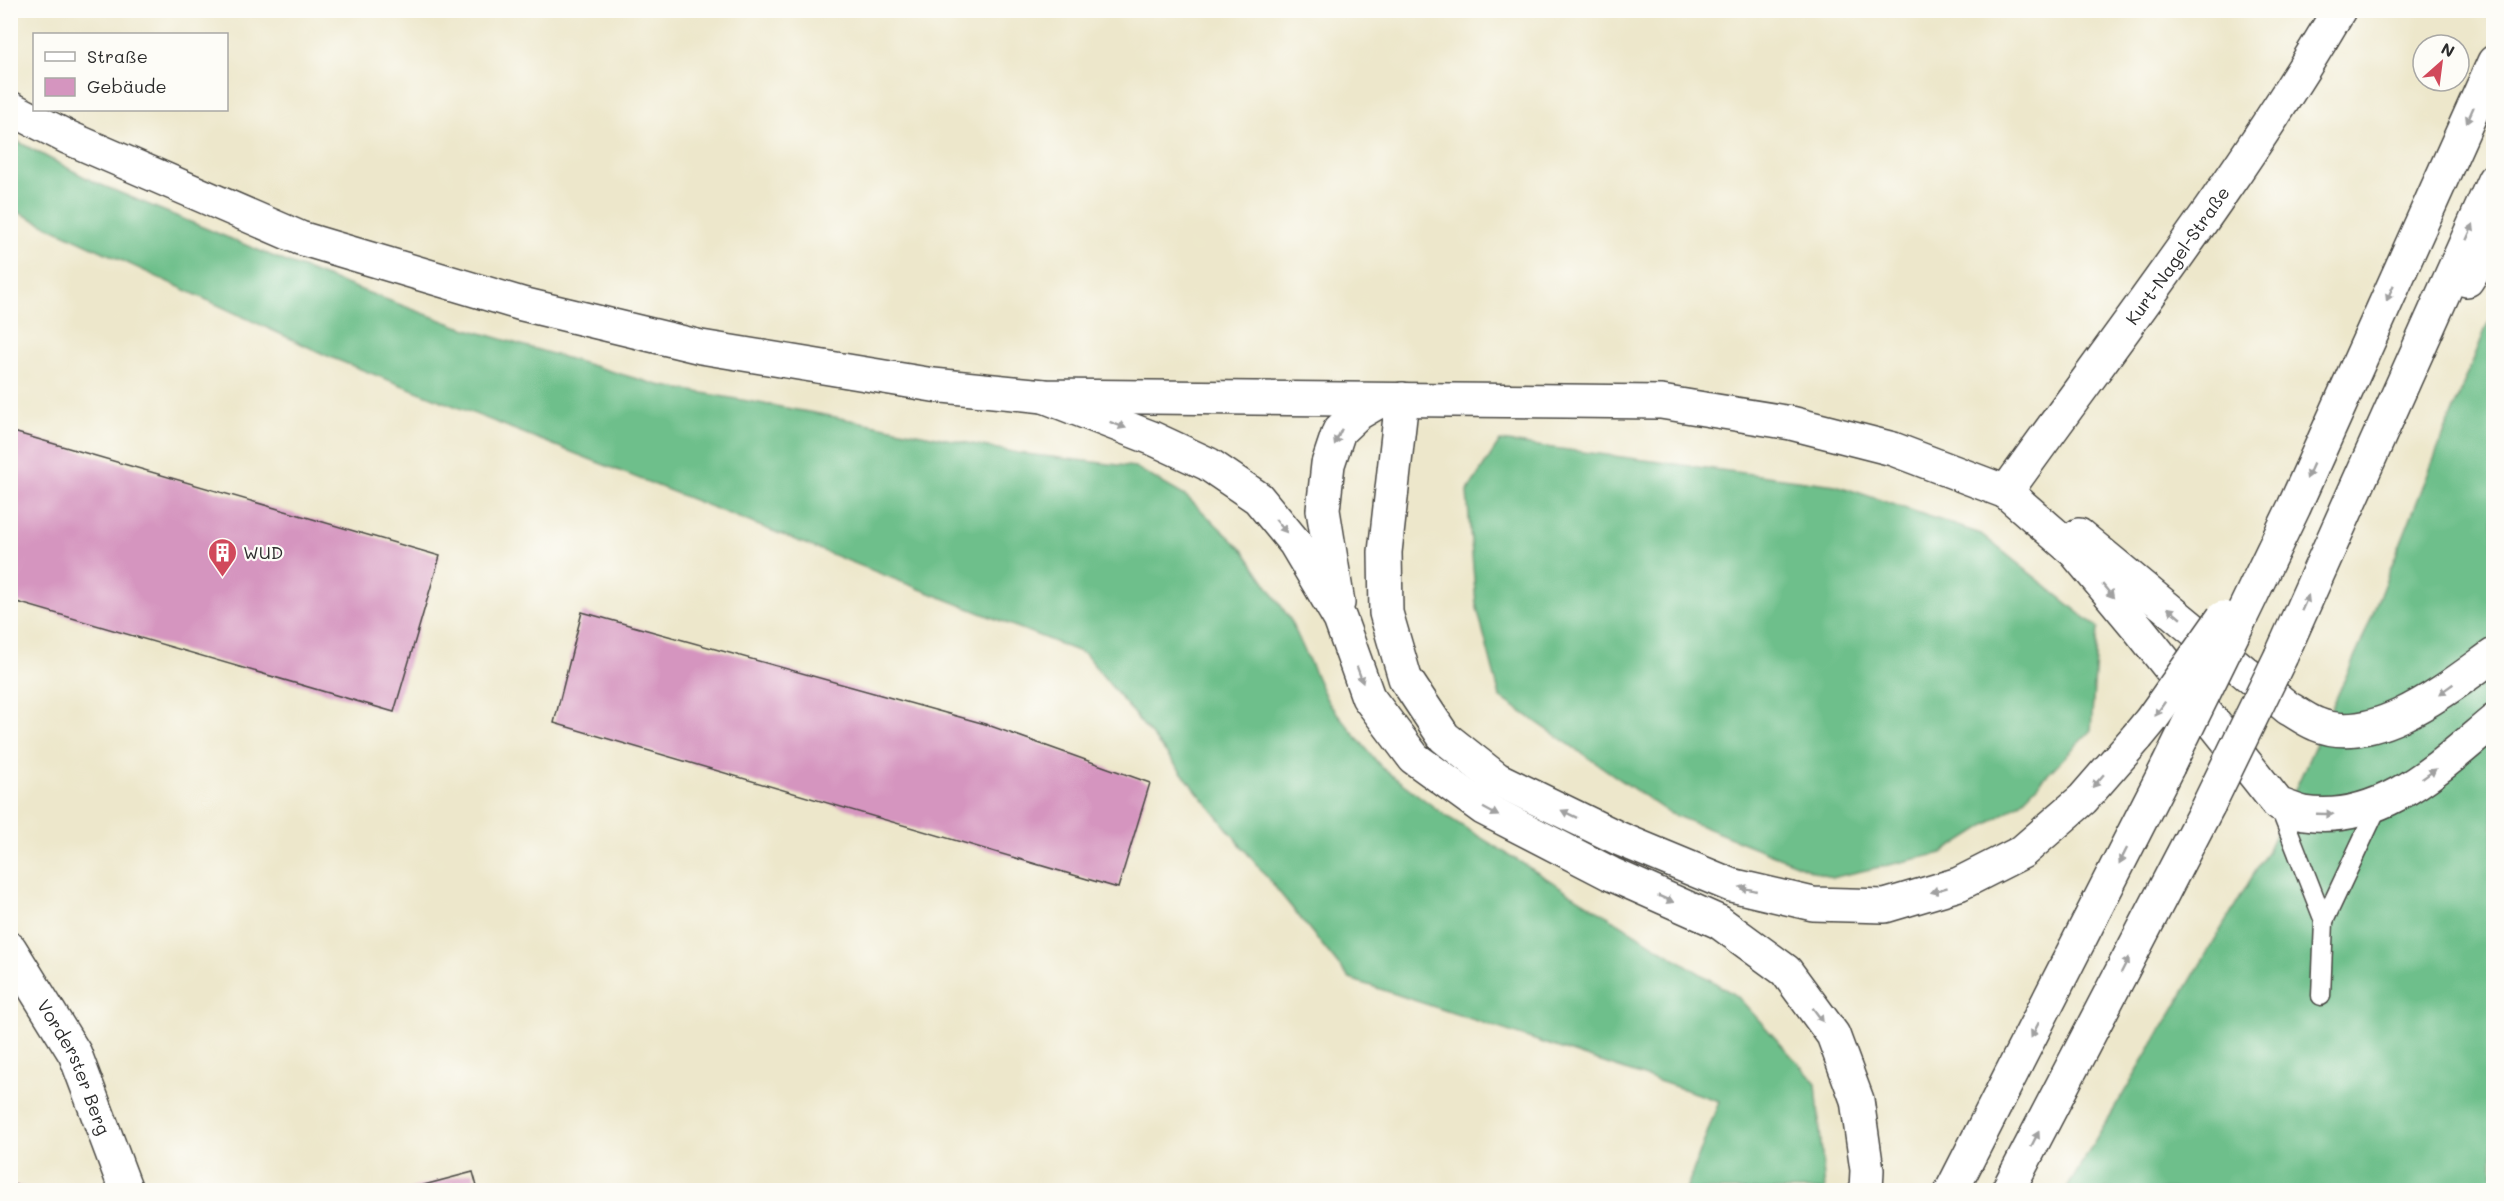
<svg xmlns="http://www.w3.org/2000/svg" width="2504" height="1201" viewBox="0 0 2504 1201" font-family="Mali,sans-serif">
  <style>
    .forest { fill: #6ebf8b; stroke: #4c755b; stroke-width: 1.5 }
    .building { fill: #d595bf }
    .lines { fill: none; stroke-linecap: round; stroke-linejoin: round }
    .service-casing { stroke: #484743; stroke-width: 21 }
    .minor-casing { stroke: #484743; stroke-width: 36 }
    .tertiary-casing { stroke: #484743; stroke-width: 36 }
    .motorway-casing { stroke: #484743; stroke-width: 36 }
    .service { stroke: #fff; stroke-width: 18 }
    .minor { stroke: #fff; stroke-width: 33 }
    .tertiary { stroke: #fff; stroke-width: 33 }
    .motorway { stroke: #fff; stroke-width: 33 }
    .motorway-bridge-casing { stroke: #484743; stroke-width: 36; stroke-linecap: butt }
    .motorway-bridge { stroke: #fff; stroke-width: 33 }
    .oneway { fill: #a0a0a0 }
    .labels { text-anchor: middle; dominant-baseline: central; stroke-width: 4.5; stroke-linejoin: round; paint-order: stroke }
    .street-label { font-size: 18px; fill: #2b2b2b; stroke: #fdfcf7 }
    .poi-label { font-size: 18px; fill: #2b2b2b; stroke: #fdfcf7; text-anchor: start }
  </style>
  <rect width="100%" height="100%" fill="#fdfcf7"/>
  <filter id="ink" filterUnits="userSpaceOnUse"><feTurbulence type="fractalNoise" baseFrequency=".0167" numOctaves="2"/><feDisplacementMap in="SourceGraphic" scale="12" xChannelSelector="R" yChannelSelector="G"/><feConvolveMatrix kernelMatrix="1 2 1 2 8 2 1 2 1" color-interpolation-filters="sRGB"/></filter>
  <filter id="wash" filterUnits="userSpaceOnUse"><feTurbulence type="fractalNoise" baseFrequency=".008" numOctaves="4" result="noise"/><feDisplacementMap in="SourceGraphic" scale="24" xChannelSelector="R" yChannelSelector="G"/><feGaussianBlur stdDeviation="1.35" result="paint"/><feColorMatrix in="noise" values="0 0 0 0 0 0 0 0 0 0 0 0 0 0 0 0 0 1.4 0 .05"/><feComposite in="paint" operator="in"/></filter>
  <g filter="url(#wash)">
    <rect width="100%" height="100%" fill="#ede7cb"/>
    <!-- forest -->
    <g class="forest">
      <path d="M11,138l83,44 195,81 168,63 201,59 167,30 193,38 117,14 52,30 57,54 46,68 38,83 54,66 64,48 292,181 78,86 9,107h-139l33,-89 -369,-122 -265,-325 -755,-297 -319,-148z"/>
      <path d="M2493,310v880h-427l201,-338 94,-209z"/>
      <path d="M1500,441l336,44 145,49 117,94 -7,102 -72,74 -77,49 -111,25 -162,-65 -169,-116 -24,-93 -9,-112z"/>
    </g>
    <g id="blocks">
      <!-- building -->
      <g class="building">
        <path d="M10,431l430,125 -46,156 -384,-112z"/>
        <path d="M582,612l403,112 165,59 -32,105 -564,-165z"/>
        <path d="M473,1172l5,18h-73z"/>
        <path d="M15,1185l19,5h-21z"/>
      </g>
    </g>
  </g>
  <g filter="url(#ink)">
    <use href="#blocks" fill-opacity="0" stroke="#484743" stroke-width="1.5"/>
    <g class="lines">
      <defs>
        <g id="service">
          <path d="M2278,804l46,117"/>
          <path d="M2321,996l3,-75 55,-117"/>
        </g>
        <g id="minor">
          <path id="s1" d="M2006,492c114,-159 234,-313 333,-482"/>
          <path id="s2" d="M10,949l65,105 51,136"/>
        </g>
        <path id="tertiary" d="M10,108l57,29 233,101 222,66 179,43 232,38 111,11 617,6 130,21 102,26 113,43"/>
        <g id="motorway">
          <path d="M2467,280l27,-42"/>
          <path d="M1044,396l108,42 56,26 50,34 37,45 45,76 28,78 46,61 69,50 128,66 108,48 67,49 47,64 24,65 10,70 -1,20"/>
          <path d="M1402,399l-17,153 1,61 19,65 39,59 53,42 123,60 111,46 82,19 72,2 74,-22 63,-32 61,-53 54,-62"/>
          <path d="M2006,492l69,60 64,77 139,175c8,3 18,7 26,9 77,12 136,-47 190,-92"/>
          <path d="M2079,535l209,173c9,5 18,12 28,16 58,25 133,-37 178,-69"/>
          <path d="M1338,603l-15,-93 5,-46 11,-33 18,-17 24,-14"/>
          <path d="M2240,619l54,-112 200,-445"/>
          <path d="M2281,656l213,-476"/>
          <path d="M1952,1190l216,-424"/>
          <path d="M2008,1190l201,-386"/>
        </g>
      </defs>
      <!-- service casing -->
      <use href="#service" class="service-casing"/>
      <!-- minor casing -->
      <use href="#minor" class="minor-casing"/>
      <!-- tertiary casing -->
      <use href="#tertiary" class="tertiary-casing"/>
      <!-- motorway casing -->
      <use href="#motorway" class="motorway-casing"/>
      <!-- service -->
      <use href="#service" class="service"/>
      <!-- minor -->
      <use href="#minor" class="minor"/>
      <!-- tertiary -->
      <use href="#tertiary" class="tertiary"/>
      <!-- motorway -->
      <use href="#motorway" class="motorway"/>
      <defs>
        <g id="motorway-bridge">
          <path d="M2137,737l14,-17 72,-102"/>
          <path d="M2168,766l72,-147"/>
          <path d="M2209,804l72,-148"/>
        </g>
      </defs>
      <!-- motorway-bridge casing -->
      <use href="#motorway-bridge" class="motorway-bridge-casing"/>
      <!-- motorway-bridge -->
      <use href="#motorway-bridge" class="motorway-bridge"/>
    </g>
    <!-- one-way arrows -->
    <defs><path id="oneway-solid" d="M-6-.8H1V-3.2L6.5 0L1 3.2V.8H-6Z" transform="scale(1.5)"/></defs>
    <g class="oneway">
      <use href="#oneway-solid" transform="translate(2470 115) rotate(114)"/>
      <use href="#oneway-solid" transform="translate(2470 232) rotate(-66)"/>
      <use href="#oneway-solid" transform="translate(2390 293) rotate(114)"/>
      <use href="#oneway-solid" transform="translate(1118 425) rotate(21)"/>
      <use href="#oneway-solid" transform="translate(1338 437) rotate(115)"/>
      <use href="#oneway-solid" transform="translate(2310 471) rotate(114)"/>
      <use href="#oneway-solid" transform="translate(1281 526) rotate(50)"/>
      <use href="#oneway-solid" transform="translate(2108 591) rotate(50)"/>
      <use href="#oneway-solid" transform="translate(2305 603) rotate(-66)"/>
      <use href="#oneway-solid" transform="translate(2174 613) rotate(-140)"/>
      <use href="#oneway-solid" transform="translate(1360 675) rotate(70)"/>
      <use href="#oneway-solid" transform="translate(2446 689) rotate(145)"/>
      <use href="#oneway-solid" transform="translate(2160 709) rotate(125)"/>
      <use href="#oneway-solid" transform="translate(2429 774) rotate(-36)"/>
      <use href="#oneway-solid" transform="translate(2098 781) rotate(131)"/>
      <use href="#oneway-solid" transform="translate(1491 812) rotate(28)"/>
      <use href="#oneway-solid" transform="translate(1569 814) rotate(-154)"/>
      <use href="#oneway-solid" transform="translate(2325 814) rotate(2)"/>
      <use href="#oneway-solid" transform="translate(2123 856) rotate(117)"/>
      <use href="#oneway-solid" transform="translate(1748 889) rotate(-167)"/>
      <use href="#oneway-solid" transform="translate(1939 890) rotate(163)"/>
      <use href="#oneway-solid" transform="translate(1666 899) rotate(24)"/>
      <use href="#oneway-solid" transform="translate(2125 965) rotate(-63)"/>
      <use href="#oneway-solid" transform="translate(1818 1015) rotate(53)"/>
      <use href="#oneway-solid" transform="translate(2035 1030) rotate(117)"/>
      <use href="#oneway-solid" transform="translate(2035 1139) rotate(-63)"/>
    </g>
  </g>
  <!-- icons -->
  <defs>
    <symbol id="building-pin" viewBox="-11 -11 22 30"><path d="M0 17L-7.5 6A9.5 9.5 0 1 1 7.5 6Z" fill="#d1495b" stroke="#fdfcf7"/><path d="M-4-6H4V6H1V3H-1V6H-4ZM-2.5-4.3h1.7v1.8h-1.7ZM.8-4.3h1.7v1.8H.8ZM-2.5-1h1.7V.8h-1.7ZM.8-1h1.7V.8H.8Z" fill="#fff"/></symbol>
  </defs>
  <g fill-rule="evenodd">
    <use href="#building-pin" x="206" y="536" width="33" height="45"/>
  </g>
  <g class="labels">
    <!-- street labels -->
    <g class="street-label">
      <text stroke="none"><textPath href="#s1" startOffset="292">Kurt-Nagel-Straße</textPath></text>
      <text stroke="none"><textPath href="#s2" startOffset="135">Vorderster Berg</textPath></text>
    </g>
    <!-- poi labels -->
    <g class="poi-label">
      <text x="243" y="552">WUD</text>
    </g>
  </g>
  <!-- margin -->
  <rect width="2504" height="1201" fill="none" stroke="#fdfcf7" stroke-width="36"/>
  <!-- legend -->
  <rect x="33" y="33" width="195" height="78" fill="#fdfcf7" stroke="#a9a8a5" stroke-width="1.5"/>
  <rect x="45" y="52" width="30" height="9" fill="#ffffff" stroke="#a9a8a5" stroke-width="1.5"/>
  <text x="87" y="63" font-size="18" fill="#2b2b2b">Straße</text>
  <rect x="45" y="78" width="30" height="18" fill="#d595bf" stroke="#a9a8a5" stroke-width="1.5"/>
  <text x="87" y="93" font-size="18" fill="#2b2b2b">Gebäude</text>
  <!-- north arrow -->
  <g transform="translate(2441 63) rotate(28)"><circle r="28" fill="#fdfcf7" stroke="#a9a8a5" stroke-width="1.5"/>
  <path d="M0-4.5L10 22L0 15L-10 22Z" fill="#d1495b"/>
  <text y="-9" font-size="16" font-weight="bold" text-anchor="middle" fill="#2b2b2b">N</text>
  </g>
</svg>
